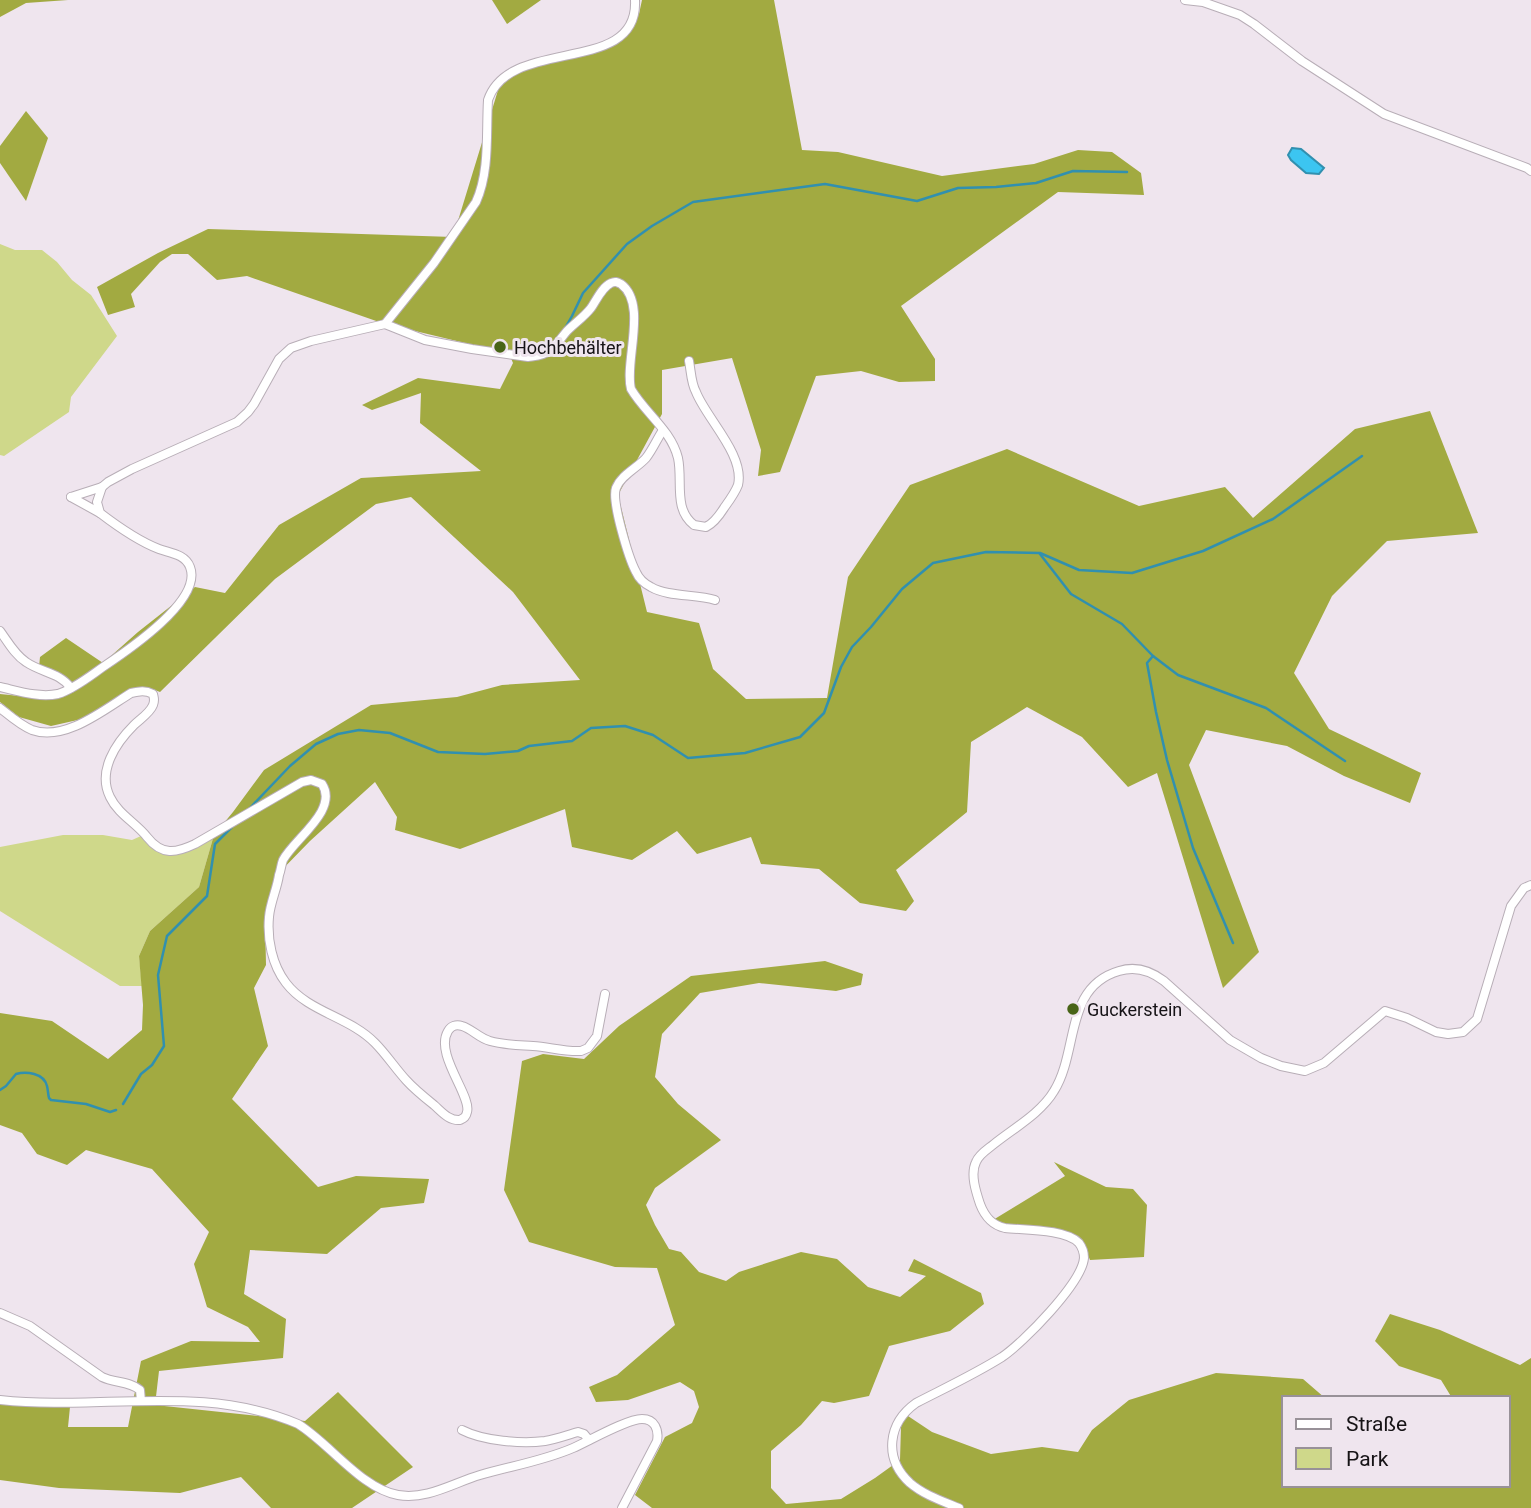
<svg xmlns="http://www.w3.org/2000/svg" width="1531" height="1508" viewBox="0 0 1531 1508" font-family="Roboto,sans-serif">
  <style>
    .green { fill: #cfd88a }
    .forest { fill: #a2aa41 }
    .water { fill: #3cc5f1; stroke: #3190af; stroke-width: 2 }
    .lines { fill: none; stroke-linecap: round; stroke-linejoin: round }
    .stream { stroke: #3190af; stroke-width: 2.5 }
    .street-casing { stroke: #b8aeb7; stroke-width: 10 }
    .street { stroke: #fff; stroke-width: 8 }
    .poi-dot { fill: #486417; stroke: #efe5ee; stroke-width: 2.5 }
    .labels { text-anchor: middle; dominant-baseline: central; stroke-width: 6; stroke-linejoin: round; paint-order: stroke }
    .poi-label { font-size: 18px; fill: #161316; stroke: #efe5ee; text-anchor: start }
  </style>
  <rect width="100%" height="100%" fill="#efe5ee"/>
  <!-- green -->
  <g class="green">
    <path d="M0,244l15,6h27l15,12 15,18 19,15 26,41 -46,61 -2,15 -65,44 -4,-1z"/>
    <path d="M63,835h40l29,5 9,-4c30,32 41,17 73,-1l-15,52 -49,44 -11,25 3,30h-22l-120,-75v-64z"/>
  </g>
  <!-- forest -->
  <g class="forest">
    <path d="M0,0h68l-42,3 -26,14z"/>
    <path d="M492,0h49l-34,24z"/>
    <path d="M642,0h132l28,150 36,2 104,24 92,-12 44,-14 34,2 29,21 3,22 -86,-3 -157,114 34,53v22l-36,1 -38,-11 -45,5 -36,96 -22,4 3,-26 -29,-92 -70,12v44l-44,81 29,117 52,11 14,46 33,30 81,-1 21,-121 62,-92 97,-36 132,57 86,-19 28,31 102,-89 75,-18 48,122 -91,8 -55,55 -38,77 35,56 92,44 -11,30 -66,-27 -57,-30 -81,-16 -17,35 70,187 -36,36 -66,-215 -29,14 -46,-50 -55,-30 -56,35 -4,70 -71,58 18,31 -8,10 -46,-8 -41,-34 -58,-5 -10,-27 -54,17 -20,-23 -45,29 -60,-13 -7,-38 -105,40 -65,-19 2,-13 -22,-35 -65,59 -36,37 -9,41 1,46 -12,23 14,58 -36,53 86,88 38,-11 73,3 -5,24 -43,5 -54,46 -77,-4 -6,44 42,25 -3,39 -124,13 -4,34 150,16 33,-29 75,75 -61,41h-81l-30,-31 -61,16 -121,-5 -59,-8v-78l70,5 -2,20h60l13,-66 50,-20 69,1 -12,-15 -41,-20 -13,-43 15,-32 -57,-63 -66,-19 -19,15 -30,-11 -15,-21 -22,-8v-112l52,8 56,38 34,-29 1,-25 -4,-49 11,-25 49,-44 15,-52 19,-23 31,-42 107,-65 86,-8 45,-12 78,-5 -67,-88 -102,-95 -35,7 -101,75 -115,113 -13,-5h-9l-56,32 -31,7 -32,-9 -19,-15v-8l39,4 34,-7 -34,-24 1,-10 26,-19 37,25 35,-31 57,-45 30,6 54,-68 82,-47 120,-7 -61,-48 1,-30 -49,17 -10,-5 56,-27 82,11 13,-26 -8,-19 -9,-4 -2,10 -112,-27 -135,-47 -30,4 -29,-26h-16l-12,8 -29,32 4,13 -27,8 -11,-28 61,-34 50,-24 245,8 46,-150 24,-20 73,-14 29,-15 14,-24z"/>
    <path d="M26,111l22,27 -22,63 -26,-38v-17z"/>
    <path d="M825,961l38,13 -2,11 -25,6 -77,-8 -59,10 -38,41 -7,43 23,27 43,36 -66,48 -9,17 9,20 14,24 12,3 18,20 27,9 13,-9 62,-20 36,7 31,28 32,10 26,-21 -18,-5 6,-12 67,34 3,11 -34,27 -61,15 -20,50 -35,7 -12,-2 -21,24 -30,26v37l15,16 55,-5 34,-21 25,-18 1,-33 4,-13 27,18 59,22 51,-7 36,5 14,-22 37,-30 87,-27 87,6 22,19h-41v87h224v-87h-56l-11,-18 -42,-14 -24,-25 15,-27 50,16 80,35 11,-7v150h-879l-17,-13 30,-58 27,-14 7,-16 -5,-16 -14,-9 -52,18 -32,2 -7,-15 28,-12 58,-50 -18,-57 -42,-1 -86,-25 -25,-52 18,-129 21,-7 41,5 35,-33 72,-50z"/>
    <path d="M1054,1162l52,25 27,2 14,16 -3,52 -54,3 -8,-20 -85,-17 -4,-3 72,-44z"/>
  </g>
  <!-- water -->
  <path class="water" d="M1292,148l9,1 23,19 -5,6 -13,-1 -15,-13 -3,-5z"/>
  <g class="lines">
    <!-- stream -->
    <g class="stream">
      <path d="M564,330l8,-14 11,-23 44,-49 25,-18 41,-24 132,-18 92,17 41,-13 38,-1 40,-4 37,-12 54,1"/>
      <path d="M1040,554l31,40 51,30 31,32 25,19 88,33 79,53"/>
      <path d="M1153,656l-6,7 9,49 11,48 26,88 40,95"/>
      <path d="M249,809l41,-43 26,-22 22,-10 21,-4 31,3 48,19 47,2 33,-3 11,-5 43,-5 19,-13 34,-2 28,9 35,23 57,-5 55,-16 24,-24 17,-46 11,-20 19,-20 31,-38 31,-26 53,-11 54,1 39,17 53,3 71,-22 70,-32 89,-63"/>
      <path d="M0,1090l6,-4 10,-12c10,-3 28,-1 31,12 1,4 1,8 2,12l2,2 35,4 24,8 6,-2"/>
      <path d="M123,1104l18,-30 11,-9 12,-19 -6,-71 9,-39 40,-40 8,-52 17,-17"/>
    </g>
    <defs>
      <g id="street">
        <path d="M1185,0l18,2 37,13 14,9 48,37 82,53 143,54 4,3"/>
        <path d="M385,324l40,16 47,9 56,8c7,-1 15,-1 21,-6 7,-5 12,-13 18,-20 8,-8 17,-14 24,-23 5,-7 11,-21 20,-25 4,-2 6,-1 10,1 27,20 3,78 10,105 14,24 40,41 47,69 5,23 -5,51 16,67l12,2c8,-4 13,-11 18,-19 5,-7 11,-15 14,-23 7,-30 -32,-67 -42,-93 -5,-9 -5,-21 -7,-31"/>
        <path d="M663,430c-6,9 -10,19 -17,28 -9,10 -25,17 -30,30 -5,13 13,71 20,84 3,7 9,12 15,15 17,10 45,7 64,13"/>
        <path d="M71,497l31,-10 6,-5 24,-13 105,-47 11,-10 6,-8 25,-45 12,-11 20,-7 74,-17 49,-61 42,-61c14,-31 10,-69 12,-102 22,-65 151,-23 147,-100"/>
        <path d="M71,497l29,16"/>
        <path d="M0,631c8,11 15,24 26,31 16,11 33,10 45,26"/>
        <path d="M0,687c18,4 39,11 58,7 16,-5 32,-18 45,-27 24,-16 100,-67 87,-100 -5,-13 -20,-14 -31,-18 -21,-8 -42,-23 -59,-36l-3,-11 5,-15"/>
        <path d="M0,708c10,8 20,17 32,22 33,12 73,-21 99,-37 9,-2 14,-3 22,1 1,5 2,6 0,11 -3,8 -13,14 -19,20 -18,18 -37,46 -24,72 8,17 26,26 37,40 15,19 29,16 48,7l107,-62 9,-2 11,4c17,26 -28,55 -39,76 -2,5 -2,10 -4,15 -2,14 -9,28 -10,42 -2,22 3,48 17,66 22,29 64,34 89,60 11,11 20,25 31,37 8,9 18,17 28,25 8,7 15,16 26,15 4,-2 6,-3 7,-8 5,-16 -33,-58 -19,-81 3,-5 8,-7 14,-5 10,3 17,12 28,15 14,4 28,4 43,5 16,1 32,6 48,5l7,-3 9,-12 8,-42"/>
        <path d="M0,1313l30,13 72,51c12,6 28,4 38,13l1,11"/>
        <path d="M0,1400c100,11 201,-17 298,24 31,19 64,65 100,71 29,5 55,-12 82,-20 31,-9 63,-14 93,-27 16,-7 54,-29 69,-29 13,0 17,11 15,22l-35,67"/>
        <path d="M462,1430c21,11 60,14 83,11 12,-2 22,-6 33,-9l6,2 5,6"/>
        <path d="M959,1508c-17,-7 -35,-13 -49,-25 -27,-25 -22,-60 6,-80 29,-15 59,-29 86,-46 21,-14 80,-74 82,-99 0,-5 -2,-11 -5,-15 -13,-14 -55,-13 -74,-15 -13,-3 -20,-11 -25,-24 -4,-12 -10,-30 -4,-42 3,-8 12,-13 18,-18 20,-16 47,-31 60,-53 25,-40 10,-104 65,-120 16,-5 32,0 45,10l66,59 31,18 20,8 24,5 19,-8 61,-52 22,7 29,14 12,2 15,-2 14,-13 34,-113 13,-18 7,-3"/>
      </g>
    </defs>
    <!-- street casing -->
    <use href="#street" class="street-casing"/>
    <!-- street -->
    <use href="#street" class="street"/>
  </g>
  <!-- markers -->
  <g class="poi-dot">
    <circle cx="500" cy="347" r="7"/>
    <circle cx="1073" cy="1009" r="7"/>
  </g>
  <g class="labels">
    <!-- poi labels -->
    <g class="poi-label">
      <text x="514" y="347">Hochbehälter</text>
      <text x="1087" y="1009">Guckerstein</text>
    </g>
  </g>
  <!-- legend -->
  <rect x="1282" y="1396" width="228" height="91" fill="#efe5ee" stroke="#989198" stroke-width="2"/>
  <rect x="1296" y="1419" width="35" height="10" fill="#ffffff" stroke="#989198" stroke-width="2"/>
  <text x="1346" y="1431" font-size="21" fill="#161316">Straße</text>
  <rect x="1296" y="1448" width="35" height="21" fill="#cfd88a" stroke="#989198" stroke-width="2"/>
  <text x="1346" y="1466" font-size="21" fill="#161316">Park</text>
</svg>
